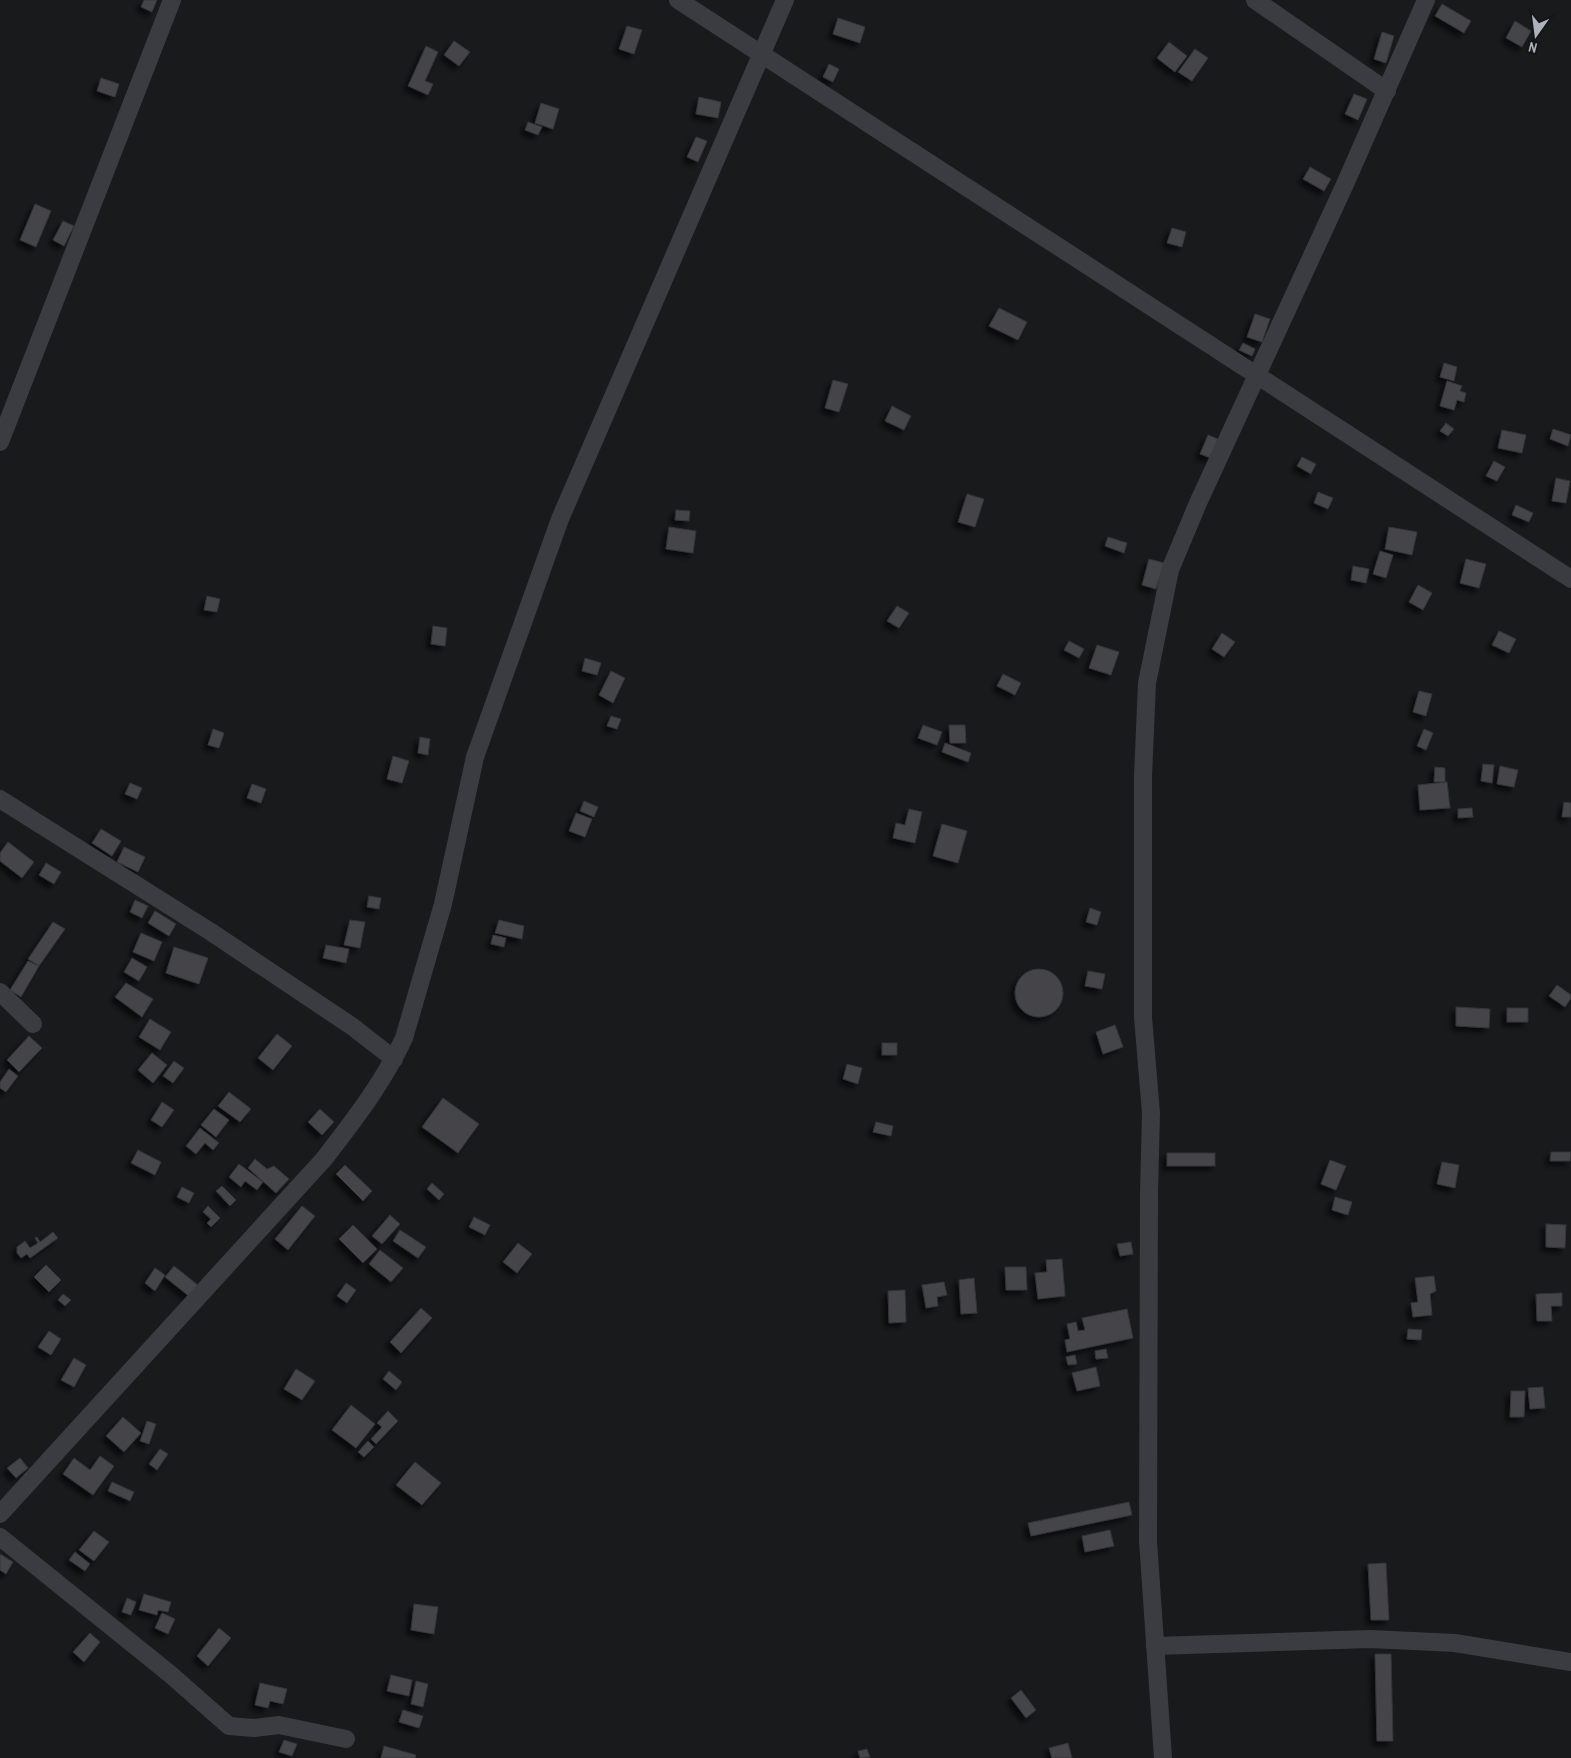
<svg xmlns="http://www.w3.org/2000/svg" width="1571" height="1758" viewBox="0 0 1571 1758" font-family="'Archivo Narrow',sans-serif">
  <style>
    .building { fill: #444549; stroke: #343438; filter: url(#shadow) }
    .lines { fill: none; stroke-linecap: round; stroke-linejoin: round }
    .street { stroke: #3b3c41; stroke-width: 18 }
  </style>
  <defs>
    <filter id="shadow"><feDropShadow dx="-4.5" dy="4.5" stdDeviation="2.5" flood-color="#0009"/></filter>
  </defs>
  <rect width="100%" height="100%" fill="#191a1c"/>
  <!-- building -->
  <g class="building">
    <path d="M144,0h13l-5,12 -11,-5z"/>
    <path d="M1442,4l29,17 -7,12 -29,-17z"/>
    <path d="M838,18l27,9 -5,16 -27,-9z"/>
    <path d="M1515,21l16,10 -9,16 -16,-9z"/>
    <path d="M627,26l15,4 -8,24 -15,-5z"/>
    <path d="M1382,32l12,4 -8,27 -12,-4z"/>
    <path d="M454,41l16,11 -11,14 -15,-11z"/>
    <path d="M1169,42l18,14 -12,16 -18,-14z"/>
    <path d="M426,46l12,6 -13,29 8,3 -5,11 -20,-9z"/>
    <path d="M1195,49l13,9 -16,23 -14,-9z"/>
    <path d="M829,64l10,5 -6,13 -10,-5z"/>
    <path d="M101,78l18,6 -4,13 -18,-6z"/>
    <path d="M1354,94l13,5 -9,21 -13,-6z"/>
    <path d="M699,97l22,5 -3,16 -22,-4z"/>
    <path d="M541,103l18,6 -6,20 -18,-6z"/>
    <path d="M528,122l14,5 -4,8 -13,-5z"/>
    <path d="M696,137l11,4 -9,21 -11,-5z"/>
    <path d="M1310,167l21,12 -7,12 -21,-12z"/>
    <path d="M35,204l16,7 -15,36 -16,-7z"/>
    <path d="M63,221l11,5 -10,20 -11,-6z"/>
    <path d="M1172,228l14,4 -4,15 -15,-4z"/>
    <path d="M999,308l28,14 -9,18 -29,-14z"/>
    <path d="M1255,314l15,5 -8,23 -15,-5z"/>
    <path d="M1243,343l12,6 -3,7 -13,-6z"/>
    <path d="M1444,363l13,4 -3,14 -14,-4z"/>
    <path d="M833,380l15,4 -9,28 -14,-4z"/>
    <path d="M1447,381l15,5 -2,5 6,2 -2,9 -7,-2 -3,10 -14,-4z"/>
    <path d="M892,406l19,10 -7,14 -19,-9z"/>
    <path d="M1446,423l8,6 -6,7 -8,-5z"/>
    <path d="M1553,429l18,6 -3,11 -18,-7z"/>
    <path d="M1502,430l24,5 -4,18 -24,-5z"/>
    <path d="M1208,435l10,4 -7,19 -11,-4z"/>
    <path d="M1302,457l14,7 -5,10 -14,-8z"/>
    <path d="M1494,461l11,6 -8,14 -11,-5z"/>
    <path d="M1556,478l14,3 -4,22 -14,-2z"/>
    <path d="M1318,492l15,6 -5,11 -14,-6z"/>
    <path d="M967,494l17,5 -9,28 -17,-5z"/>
    <path d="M1516,505l17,8 -4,9 -17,-7z"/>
    <path d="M676,510l14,1 -1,10 -14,-1z"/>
    <path d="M669,527l27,4 -3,22 -27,-4z"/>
    <path d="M1389,527l28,5 -5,23 -27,-6z"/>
    <path d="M1108,537l19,6 -3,10 -19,-7z"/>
    <path d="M1380,551l13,4 -7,23 -13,-4z"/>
    <path d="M1149,559l15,4 -8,26 -14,-4z"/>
    <path d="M1466,559l20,5 -7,24 -19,-5z"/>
    <path d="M1353,566l16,3 -3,14 -15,-3z"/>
    <path d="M1418,585l14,8 -9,17 -14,-8z"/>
    <path d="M207,596l13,3 -3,13 -13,-2z"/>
    <path d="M897,606l12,7 -10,15 -12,-7z"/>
    <path d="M433,626l14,2 -2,18 -14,-2z"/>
    <path d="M1499,631l17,8 -7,14 -17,-8z"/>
    <path d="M1222,633l13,9 -11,15 -12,-8z"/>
    <path d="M1069,641l15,8 -5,9 -15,-8z"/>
    <path d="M1097,645l22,7 -8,23 -22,-7z"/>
    <path d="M585,658l16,5 -4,12 -15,-4z"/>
    <path d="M611,671l14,7 -12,25 -14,-8z"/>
    <path d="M1003,674l18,9 -6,12 -18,-9z"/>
    <path d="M1419,691l13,3 -6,22 -13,-4z"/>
    <path d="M611,716l10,3 -4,10 -10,-3z"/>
    <path d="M923,725l19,7 -5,13 -19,-7z"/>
    <path d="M949,725h16l1,18h-16z"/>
    <path d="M213,729l11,4 -5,15 -11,-3z"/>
    <path d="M1424,729l9,4 -7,17 -9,-4z"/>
    <path d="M420,737l10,2 -2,16 -10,-2z"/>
    <path d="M945,743l26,10 -3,9 -26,-10z"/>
    <path d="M393,756l16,5 -7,22 -15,-4z"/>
    <path d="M1483,764l11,1 -2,18 -11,-2z"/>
    <path d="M1500,766l18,4 -4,17 -17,-3z"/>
    <path d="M1435,767l10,1v14h-11z"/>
    <path d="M1447,782l3,26 -30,2 -2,-25z"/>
    <path d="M130,783l12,5 -5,11 -12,-5z"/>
    <path d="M252,784l14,5 -5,14 -14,-5z"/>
    <path d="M584,801l14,6 -4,10 -14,-6z"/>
    <path d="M1564,802l7,1v14h-9z"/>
    <path d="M1472,808l1,9 -15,1v-9z"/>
    <path d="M909,809l13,3 -7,31 -22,-5 3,-15 9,2z"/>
    <path d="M576,813l16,6 -7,18 -16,-6z"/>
    <path d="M942,824l25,7 -9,32 -25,-7z"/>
    <path d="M101,829l20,12 -9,15 -20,-13z"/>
    <path d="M8,842l26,20 -12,16 -22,-17v-8z"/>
    <path d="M124,847l21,10 -7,15 -21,-10z"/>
    <path d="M46,863l15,9 -7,12 -15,-9z"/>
    <path d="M369,896l12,2 -2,11 -12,-2z"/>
    <path d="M135,900l13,6 -6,12 -12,-6z"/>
    <path d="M1090,908l11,4 -4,13 -11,-3z"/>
    <path d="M155,911l21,13 -7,12 -21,-13z"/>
    <path d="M350,920l15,2 -5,26 -16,-3z"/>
    <path d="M499,920l25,6 -2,13 -27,-6z"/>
    <path d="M53,922l12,7 -26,37 -11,-7z"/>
    <path d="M141,933l21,9 -8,19 -21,-9z"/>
    <path d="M493,935l13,3 -2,9 -13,-3z"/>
    <path d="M326,945l23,4 -3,14 -23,-5z"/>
    <path d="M174,947l34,11 -9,26 -33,-11z"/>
    <path d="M132,958l15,9 -8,14 -15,-9z"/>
    <path d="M28,961l11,5 -18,31 -11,-7z"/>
    <circle cx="1039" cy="993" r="24"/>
    <path d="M1088,971l17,3 -3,15 -17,-3z"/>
    <path d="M126,983l27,16 -11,18 -27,-20z"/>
    <path d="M1557,985l14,10v3l-6,9 -16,-11z"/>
    <path d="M1456,1007l34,2 -1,19 -33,-2z"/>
    <rect x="1507" y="1008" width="21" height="14"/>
    <path d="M150,1019l21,13 -11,18 -21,-13z"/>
    <path d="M1115,1025l8,22 -20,7 -7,-22z"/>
    <path d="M277,1034l15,12 -19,24 -15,-12z"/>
    <path d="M29,1036l13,12 -23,24 -12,-12z"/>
    <rect x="882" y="1043" width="15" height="12"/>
    <path d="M152,1053l15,12 -14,18 -15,-13z"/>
    <path d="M174,1061l10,7 -11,15 -10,-7z"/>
    <path d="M847,1064l15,4 -4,16 -15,-5z"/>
    <path d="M9,1069l9,7 -12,16 -6,-4v-6z"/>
    <path d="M229,1092l22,17 -11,13 -22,-16z"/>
    <path d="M443,1098l36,26 -21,29 -36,-26z"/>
    <path d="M162,1102l12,8 -12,17 -11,-7z"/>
    <path d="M214,1109l15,11 -13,17 -15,-12z"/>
    <path d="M320,1109l14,13 -12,13 -14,-13z"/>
    <path d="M876,1122l17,4 -2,10 -18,-4z"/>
    <path d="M200,1128l19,15 -6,7 -8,-7 -9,11 -10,-8z"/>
    <path d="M138,1150l23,12 -6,13 -24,-12z"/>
    <path d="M1551,1152h20l-1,9h-20z"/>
    <rect x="1167" y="1153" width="48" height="13"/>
    <path d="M255,1159l12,10 7,-3 15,13 -13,14 -28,-25z"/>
    <path d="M1330,1160l16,6 -10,24 -15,-6z"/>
    <path d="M1442,1162l17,3 -4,23 -18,-4z"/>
    <path d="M239,1164l24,18 -6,8 -12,-9 -4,6 -12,-10z"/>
    <path d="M345,1165l27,26 -9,10 -27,-27z"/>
    <path d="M432,1183l12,11 -5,6 -12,-11z"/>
    <path d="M222,1186l14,14 -6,6 -14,-15z"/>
    <path d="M182,1187l12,6 -5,10 -12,-6z"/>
    <path d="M1335,1197l17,5 -4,13 -16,-5z"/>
    <path d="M208,1206l12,12 -9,9 -4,-4 4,-4 -8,-7z"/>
    <path d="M302,1206l13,10 -27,34 -13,-11z"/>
    <path d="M390,1215l10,9 -18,20 -10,-8z"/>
    <path d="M474,1217l16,8 -5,10 -16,-8z"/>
    <path d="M1546,1224l20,1 -1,23 -19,-1z"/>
    <path d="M353,1225l24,24 -14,14 -24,-24z"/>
    <path d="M400,1230l26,17 -8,11 -25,-17z"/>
    <path d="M53,1232l5,6 -28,20 -3,-4 -6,4 -4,-5v-6l8,-6 5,7 8,-5 -3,-5 2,-1 3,5z"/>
    <path d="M1131,1242l2,12 -13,2 -3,-12z"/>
    <path d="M518,1243l14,11 -15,19 -14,-11z"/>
    <path d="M380,1250l23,18 -12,14 -22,-18z"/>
    <path d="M1062,1259l3,37 -27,3 -3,-26 12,-1 -1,-12z"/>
    <path d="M46,1265l15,15 -12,12 -15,-15z"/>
    <path d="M174,1266l25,20 -9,11 -25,-20z"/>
    <path d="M1005,1267h21l1,23h-21z"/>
    <path d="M155,1268l10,7 -10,16 -10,-8z"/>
    <path d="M1434,1276l2,15 -6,3 2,21 -19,2 -2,-14 7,-1 -3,-24z"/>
    <path d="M974,1278l3,35 -16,1 -2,-34z"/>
    <path d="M944,1282l3,13 -10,2 1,9 -12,2 -4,-23z"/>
    <path d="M346,1283l10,7 -9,13 -10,-7z"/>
    <path d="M905,1290l1,32 -17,1 -1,-32z"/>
    <path d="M1562,1293v13h-11l1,15h-15l-1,-27z"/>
    <path d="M63,1294l8,6 -6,6 -7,-6z"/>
    <path d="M421,1308l11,10 -31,35 -11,-11z"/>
    <path d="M1127,1309l6,29 -66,14 -2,-12 5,-1 -3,-15 9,-2 2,9 7,-1 -3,-12z"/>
    <path d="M1408,1329l14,1 -1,10 -14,-1z"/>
    <path d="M49,1331l12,8 -10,16 -13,-8z"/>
    <path d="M1106,1349l2,9 -12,1 -1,-8z"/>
    <path d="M1075,1355l2,9 -9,1 -2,-8z"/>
    <path d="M74,1358l12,7 -12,22 -13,-7z"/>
    <path d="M1096,1367l4,19 -23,5 -5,-18z"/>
    <path d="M296,1369l19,12 -13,19 -18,-11z"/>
    <path d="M389,1371l13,11 -6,8 -13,-11z"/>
    <path d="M1543,1387l2,21 -15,1 -2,-21z"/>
    <path d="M1511,1391h14l-1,26h-14z"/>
    <path d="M351,1405l24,19 -19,24 -24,-18z"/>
    <path d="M388,1411l10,10 -22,23 -5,-5 11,-12 -5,-4z"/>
    <path d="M123,1417l18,16 -17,19 -18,-16z"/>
    <path d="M147,1421l9,3 -7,20 -9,-3z"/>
    <path d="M368,1441l6,6 -10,10 -6,-5z"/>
    <path d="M160,1449l8,5 -11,16 -8,-6z"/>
    <path d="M100,1456l14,10 -21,29 -30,-21 11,-16 16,12z"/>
    <path d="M20,1458l8,10 -12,10 -9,-10z"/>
    <path d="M415,1462l26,21 -19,22 -26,-20z"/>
    <path d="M112,1482l22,10 -4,9 -22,-10z"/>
    <path d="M1129,1502l3,13 -101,21 -3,-13z"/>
    <path d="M1110,1530l4,16 -29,6 -3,-16z"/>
    <path d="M94,1531l15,11 -15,19 -15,-11z"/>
    <path d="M75,1552l15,12 -5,7 -16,-11z"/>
    <path d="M0,1554l13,8 -7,12 -6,-4z"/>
    <path d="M1386,1563l3,57h-18l-3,-56z"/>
    <path d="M144,1594l27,8 -3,10 -10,-2 -1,5 -18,-5z"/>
    <path d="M127,1598l9,4 -5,13 -9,-3z"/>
    <path d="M414,1604l24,3 -4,27 -23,-4z"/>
    <path d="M162,1613l13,6 -7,15 -13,-6z"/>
    <path d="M219,1628l12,10 -23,28 -11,-10z"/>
    <path d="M90,1633l10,9 -16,20 -11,-10z"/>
    <path d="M1375,1654h16l2,87h-16z"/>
    <path d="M391,1675l21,5 -3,16 -22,-5z"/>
    <path d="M416,1681l12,3 -5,23 -12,-3z"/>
    <path d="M260,1683l27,6 -4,15 -13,-3 -2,7 -13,-3z"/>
    <path d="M1021,1690l15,20 -10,8 -15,-20z"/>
    <path d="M403,1710l20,6 -4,12 -20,-6z"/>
    <path d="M284,1740l13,4 -5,12 -13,-4z"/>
    <path d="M1068,1743l4,15h-20l-3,-10z"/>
    <path d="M384,1746l32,9 -1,3h-34z"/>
    <path d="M867,1749l3,8 -10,1 -2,-7z"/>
  </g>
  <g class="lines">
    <!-- street -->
    <g class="street">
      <path d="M678,0l893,579"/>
      <path d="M1255,0l132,91"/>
      <path d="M0,442l172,-442"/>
      <path d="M0,799l211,133 142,95 41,32"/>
      <path d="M0,992l33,32"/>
      <path d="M0,1514l324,-355c30,-39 59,-76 80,-121l39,-134 32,-147 85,-238 225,-519"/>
      <path d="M0,1537l170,137 59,52 25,2 25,-3 67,14"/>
      <path d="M1155,1646l215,-7 85,4 116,19"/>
      <path d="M1163,1758l-15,-217 1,-348 2,-80 -8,-96v-241l4,-93 23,-113 28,-67 148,-321 80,-182"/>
    </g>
  </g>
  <!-- north arrow -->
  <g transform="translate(1536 35) rotate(194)" stroke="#141517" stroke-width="4" paint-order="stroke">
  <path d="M0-4L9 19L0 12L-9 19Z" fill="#acb2bb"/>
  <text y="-8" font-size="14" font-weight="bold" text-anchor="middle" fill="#acb2bb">N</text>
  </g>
</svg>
